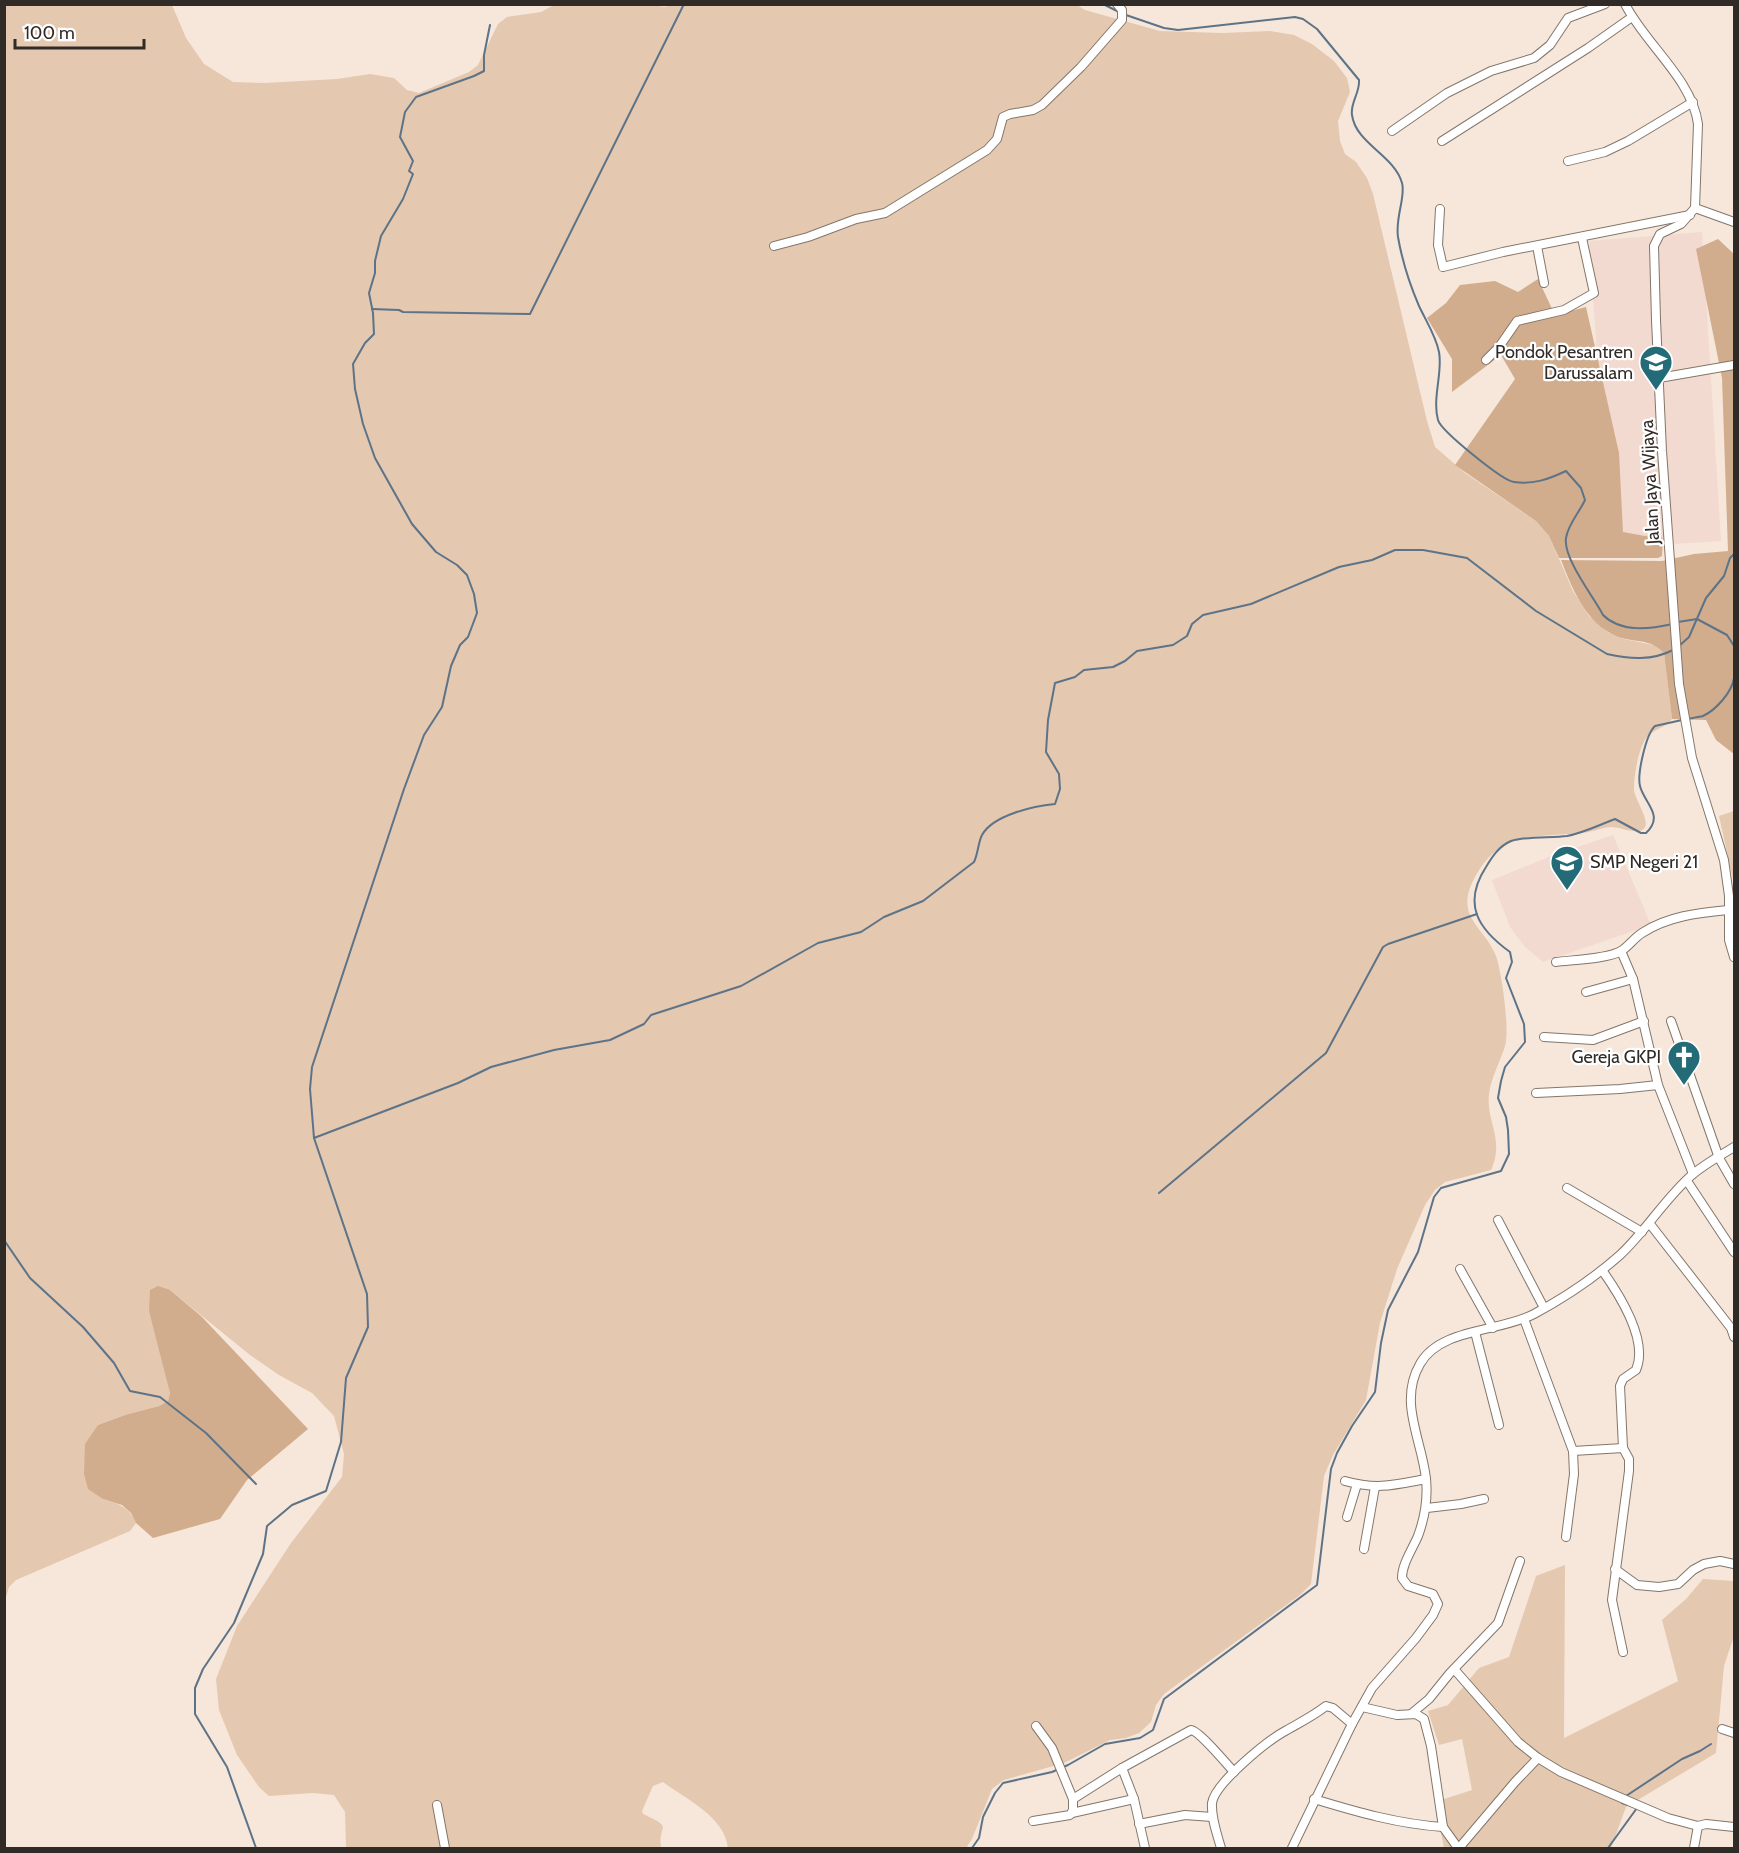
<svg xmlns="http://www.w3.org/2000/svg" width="1739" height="1853" viewBox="0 0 1739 1853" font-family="Cabin,sans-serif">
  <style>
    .education { fill: #f2dad0 }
    .green { fill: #e4c8b0 }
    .forest { fill: #d1ad8d }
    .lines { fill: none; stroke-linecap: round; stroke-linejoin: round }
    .stream { stroke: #5d7388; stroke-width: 2 }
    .minor-casing { stroke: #83766b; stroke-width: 10 }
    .minor { stroke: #fff; stroke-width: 8 }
    .labels { text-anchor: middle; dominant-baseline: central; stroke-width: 4.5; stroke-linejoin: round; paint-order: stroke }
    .poi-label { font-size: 18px; fill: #312b27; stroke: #fff; text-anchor: end }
    .street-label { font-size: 18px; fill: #312b27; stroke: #fff }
  </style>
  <rect width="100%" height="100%" fill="#f6e7da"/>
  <!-- education -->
  <g class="education">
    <path d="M1702,232l19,309 -110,7 -22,-307z"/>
    <path d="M1613,835l38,90 -108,37 -18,-15 -15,-20 -18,-47 62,-25z"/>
  </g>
  <!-- green -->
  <g class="green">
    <path d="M556,4h90l19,3 5,-3 407,1 8,5 75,21 63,2 47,-2 24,4 18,9 22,17 13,17 3,14 -12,29 2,20 5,13 11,8 11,16 6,16 54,227 8,26 30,26 71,48 13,15 24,55 16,25 18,16 17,7 34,7 6,7 8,66c-6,8 -14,9 -22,15 -11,8 -16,41 -16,55 0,11 20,35 8,41 -9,4 -22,-3 -31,-3 -11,1 -21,6 -32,6 -47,5 -80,-2 -105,46 -20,38 10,47 22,77 6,18 14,74 9,90 -5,16 -14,32 -16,48 -3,29 16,45 2,76l-46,12 -10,8 -10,15 -28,64 -17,54 -14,77 -33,55 -9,21 -13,108 -11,11 -136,99 -8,11 -5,17 -12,11 -13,5 -16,2 -46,23 -60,17 -12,9 -20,50 -6,9h-238c-3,-31 -42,-49 -65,-66l-10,4 -11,25 1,3c33,15 14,10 18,34h-315l-1,-36 -11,-17 -21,-2 -44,3 -10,-9 -22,-32 -18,-45 -3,-31 21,-53 54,-83 51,-66 2,-23 -10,-38 -22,-23 -33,-18 -29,-20 -80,-65 -7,72 7,31 -2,8 -9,5 -34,9 -27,10 5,74c16,5 26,8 33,24l-6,8 -114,49 -7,7 -4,14v-1596h167l14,33 18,26 29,18 32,1 72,-4 33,-5 24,4 13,12 12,3 50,-21 9,-7 20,-41 9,-7 34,-5z"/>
    <path d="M1734,811v73l-15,-68z"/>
    <path d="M1565,1565l-1,173 114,-57 -16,-61 24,-21 17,-20 31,2v55l-10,30 -8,87 -90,54 -15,41h-167l-9,-46 37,-12 -10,-51 -23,6 -11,-34 20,-6 31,-37 30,-11 27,-81z"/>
  </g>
  <!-- forest -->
  <g class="forest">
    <path d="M1718,239l16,15v500l-18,-14 -10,-20 -34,-1 -8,-66c-11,-12 -23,-11 -38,-14 -37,-8 -53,-48 -65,-79l101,1 32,-7 34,-3 -6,-173 -26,-129z"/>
    <path d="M1538,279l17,36 31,-8 33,146 4,79 22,4 15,-3 3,7 -1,16 -4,2h-99l-10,-22 -13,-15 -81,-56 60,-86 -14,-24 -49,37v-33l-25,-41 19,-15 14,-18 35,-4 23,11z"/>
    <path d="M158,1286l12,4 31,26 107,113 -61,51 -27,39 -67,19 -17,-15 -5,-10 -9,-8 -19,-6 -15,-10 -4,-15 1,-30 13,-19 27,-10 34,-9 9,-5 2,-8 -21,-82 1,-21z"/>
  </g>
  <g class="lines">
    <!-- stream -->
    <g class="stream">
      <path d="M1103,4l16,8"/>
      <path d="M1126,15l38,13 14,2 117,-13 8,2 14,10 42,51c1,13 -9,23 -7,35 4,29 42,40 50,68 4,14 -7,34 -4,54 4,23 12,48 21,69 7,15 17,30 20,46 4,20 -7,46 -1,68 3,11 65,61 76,62 19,3 35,-3 52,-11l15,17 4,12c-6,13 -17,24 -19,38 -3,20 27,58 37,77 18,18 47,14 70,9"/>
      <path d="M372,309l27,1 4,2 127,2 154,-310"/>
      <path d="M1678,622l19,-3 30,16 7,11"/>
      <path d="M1678,647l11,-10 17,-39 18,-22 6,-18 4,-4"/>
      <path d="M1688,719c4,-1 10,-2 15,-3 13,-6 29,-24 31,-38"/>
      <path d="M314,1138l-4,-49 2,-22 92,-278 20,-54 18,-28 9,-41 9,-21 8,-8 9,-24 -3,-19 -7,-19 -10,-10 -21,-13 -24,-28 -37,-66 -12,-34 -8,-35 -2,-25 12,-21 9,-9 -1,-21 -4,-20 6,-20v-12l6,-25 22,-37 10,-25 -4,-3 4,-10 -13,-24 5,-25 11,-15 58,-21 10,-5v-16l6,-30"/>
      <path d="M1159,1193l167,-140 57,-106 5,-3 89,-30"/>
      <path d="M4,1240l26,38 53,49 31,36 16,28 30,6 46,36 50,51"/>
      <path d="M1628,1805l-6,-2 4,-7 56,-37 18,-8 11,-7"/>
      <path d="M256,1848l-29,-81 -32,-53v-26l8,-19 31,-46 29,-69 4,-28 25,-21 34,-14 15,-49 5,-64 22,-51 -1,-33 -53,-156 144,-55 33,-16 63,-17 56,-10 34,-16 7,-9 90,-29 77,-43 43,-11 23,-15 39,-16 51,-39c4,-8 4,-19 8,-27 11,-20 52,-29 73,-31l5,-15 -1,-15 -13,-22 2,-32 7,-37 20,-6 9,-7 29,-3 12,-6 12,-10 36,-6 14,-9 5,-12 11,-9 48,-11 88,-37 33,-7 23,-10h28l44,8 69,53 71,43c22,5 45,7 66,-4"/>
      <path d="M972,1848l7,-10 4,-21 12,-24 8,-10 49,-11 16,-7 37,-21 35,-6 13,-8 11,-31 153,-114 14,-116 6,-16 15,-27 23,-34 6,-49 7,-33 30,-58 16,-55 7,-9 60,-17 8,-17 -1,-24 -2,-13 -8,-19 3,-17 4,-14 20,-25 -1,-18 -18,-46 6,-16 -2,-10c-32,-23 -48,-48 -24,-85 6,-10 13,-21 25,-26 15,-5 40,-3 56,-5 16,-3 32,-11 48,-17l26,14h5c19,-18 -2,-30 -6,-47 -3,-12 6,-52 15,-60l27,-6"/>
      <path d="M1608,1848l29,-40"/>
    </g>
    <defs>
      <g id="minor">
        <path d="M1625,4c21,41 67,75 73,120l-3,84 -14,16 -21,10 -6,12 2,74 6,131 17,233 13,74 32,102 5,36v44l5,17"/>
        <path d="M1392,131l55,-38 44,-22 43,-13 16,-13 18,-27 37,-14"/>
        <path d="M1442,141l146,-93 44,-31"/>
        <path d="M1568,161l37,-9 23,-11 65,-39"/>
        <path d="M1695,208l39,14"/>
        <path d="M1440,209l-2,36 5,22 60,-15 187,-37"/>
        <path d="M774,246l34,-9 48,-18 29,-6 102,-63 10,-11 6,-22 7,-3 23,-4 9,-5 39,-38 41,-47v-10l-5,-6"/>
        <path d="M1537,246l7,37"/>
        <path d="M1486,360l13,-13 18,-26 47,-11 30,-17 -12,-55"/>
        <path d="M1659,378l75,-13"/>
        <path d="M1621,951l12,28 25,106 35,89"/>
        <path d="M1556,962c15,-2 52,-3 65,-11 7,-4 13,-13 21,-18 26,-17 56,-20 86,-23"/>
        <path d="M1586,992l47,-13"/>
        <path d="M1671,1021l48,137 15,26"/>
        <path d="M1544,1037l49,3 51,-19"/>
        <path d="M1536,1093l84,-4 38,-4"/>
        <path d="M1687,1181l47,71"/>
        <path d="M1567,1188l75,44"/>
        <path d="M1498,1220l46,88"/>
        <path d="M1650,1224l81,104 3,9"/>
        <path d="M1460,1269l33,59"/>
        <path d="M1602,1270c17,24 47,70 34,100l-13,9 -3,7 3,62"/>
        <path d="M1524,1319l49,132 1,23 -8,63"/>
        <path d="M1475,1332l24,93"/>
        <path d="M1573,1451l50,-3 6,11v12l-17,129 11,52"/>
        <path d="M1345,1481c32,9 49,4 81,-2"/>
        <path d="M1427,1508l34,-4 23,-5"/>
        <path d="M1347,1517l10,-33"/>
        <path d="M1364,1549l11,-62"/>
        <path d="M1615,1569l22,16 22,2 19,-3 15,-14 11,-6 16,-3 14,3"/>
        <path d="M1454,1669l64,73 20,16 23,14 107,46 30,8 8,-2 28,3"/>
        <path d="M1362,1707l35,8 19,-1 8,5 7,27 12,81 15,21"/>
        <path d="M1411,1714l18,-15 21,-26 48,-50 22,-62"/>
        <path d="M1722,1729l12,4"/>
        <path d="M1122,1768l12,31 11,49"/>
        <path d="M1073,1799l49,-31 69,-38c8,1 35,33 43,42"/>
        <path d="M1314,1799c43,13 84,25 129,28"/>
        <path d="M437,1805l8,43"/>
        <path d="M1072,1813l62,-14"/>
        <path d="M1033,1821l37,-6 3,-5v-11l-21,-51 -16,-22"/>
        <path d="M1139,1824l46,-9 27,2"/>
        <path d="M1221,1848c-4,-14 -10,-30 -9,-45 3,-20 56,-63 75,-73 14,-8 26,-14 39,-24l7,2 19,16"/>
        <path d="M1292,1848l60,-124 20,-36 44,-50 17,-23 5,-11 -5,-10 -25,-8 -6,-8c0,-14 10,-28 16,-42 7,-19 10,-37 8,-57 -4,-39 -28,-77 -6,-115 20,-36 80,-32 114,-50 30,-16 60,-36 86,-59 26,-24 46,-58 73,-81 12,-10 28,-19 41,-27"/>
        <path d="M1459,1848l56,-66 23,-24"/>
        <path d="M1694,1848l4,-22"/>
      </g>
    </defs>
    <!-- minor casing -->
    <use href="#minor" class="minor-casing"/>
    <!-- minor -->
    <use href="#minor" class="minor"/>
  </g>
  <!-- icons -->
  <defs>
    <symbol id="school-pin" viewBox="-11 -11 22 30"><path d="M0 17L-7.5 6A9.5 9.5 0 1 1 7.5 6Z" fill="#236c77" stroke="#fff"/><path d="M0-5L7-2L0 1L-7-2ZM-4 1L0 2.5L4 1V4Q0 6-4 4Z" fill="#fff"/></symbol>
    <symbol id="church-pin" viewBox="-11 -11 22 30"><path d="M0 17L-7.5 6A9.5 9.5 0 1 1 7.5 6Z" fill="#236c77" stroke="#fff"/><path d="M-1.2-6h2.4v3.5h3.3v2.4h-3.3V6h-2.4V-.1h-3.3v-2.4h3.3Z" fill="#fff"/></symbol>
  </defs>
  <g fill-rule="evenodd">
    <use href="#school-pin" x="1637" y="343" width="38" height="52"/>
    <use href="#school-pin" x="1548" y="843" width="38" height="52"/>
    <use href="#church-pin" x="1665" y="1038" width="38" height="52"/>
  </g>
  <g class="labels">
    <!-- poi labels -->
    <g class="poi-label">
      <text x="1633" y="352">Pondok Pesantren<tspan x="1633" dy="21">Darussalam</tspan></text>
      <text x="1590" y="862" text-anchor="start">SMP Negeri 21</text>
      <text x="1661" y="1057">Gereja GKPI</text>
    </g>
    <!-- street labels -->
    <g class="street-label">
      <text transform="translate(1650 482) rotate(-93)">Jalan Jaya Wijaya</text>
    </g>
  </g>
  <!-- border -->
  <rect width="1739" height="1853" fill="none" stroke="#312b27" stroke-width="12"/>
  <!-- scale -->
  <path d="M15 39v9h129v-9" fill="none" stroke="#312b27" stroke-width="3"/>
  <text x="24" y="39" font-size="18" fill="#312b27" stroke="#ffffff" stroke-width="4.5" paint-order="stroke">100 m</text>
</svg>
